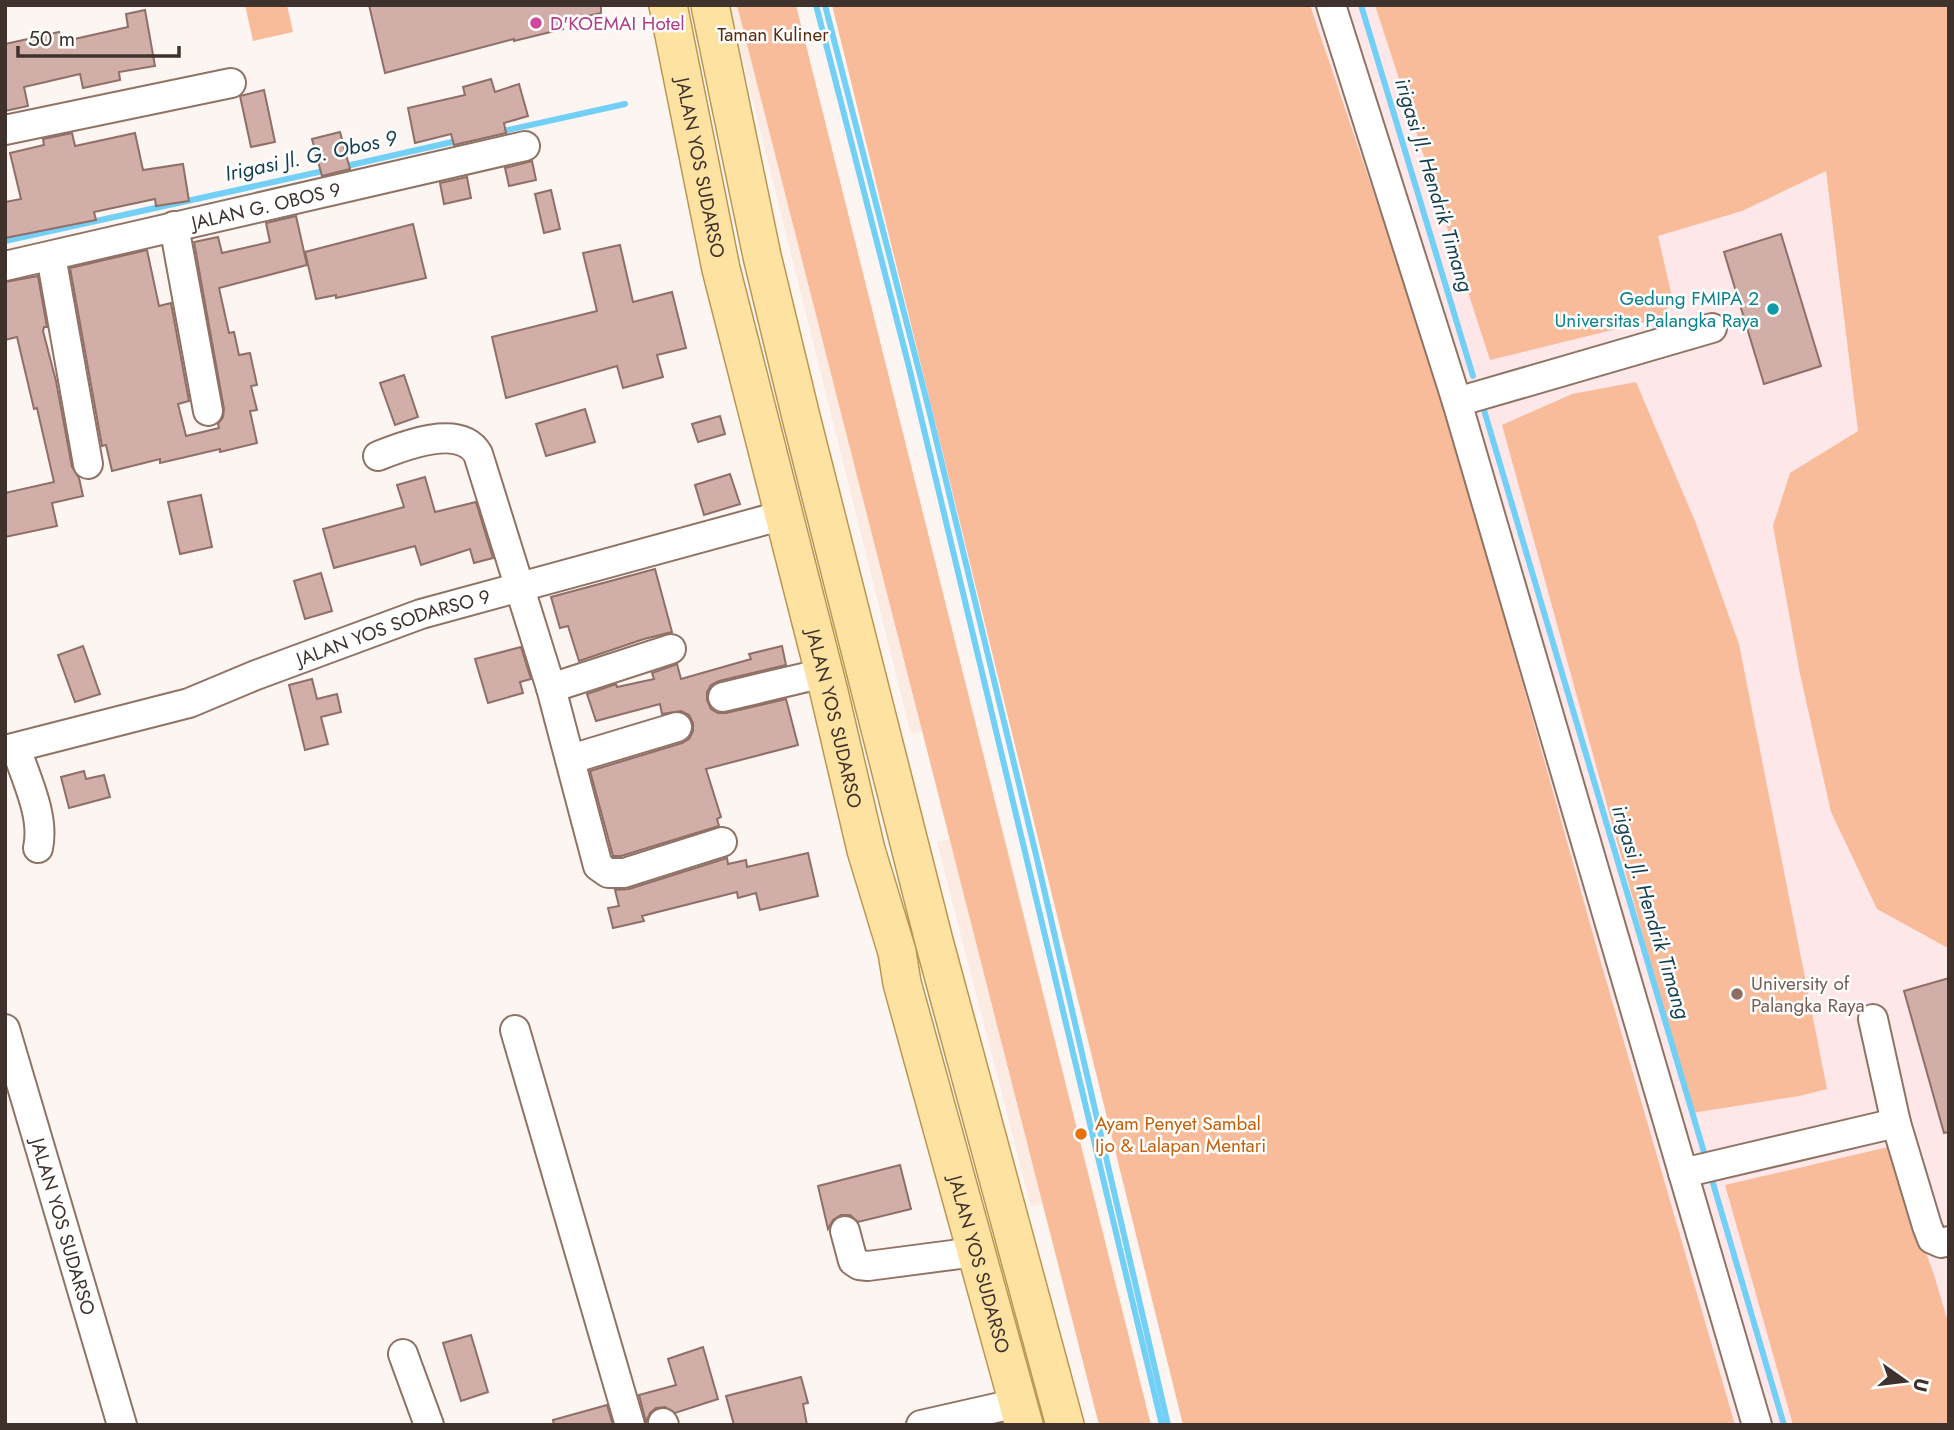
<svg xmlns="http://www.w3.org/2000/svg" width="1954" height="1430" viewBox="0 0 1954 1430" font-family="Jost,sans-serif">
  <style>
    .built { fill: #fbebe2 }
    .education { fill: #fde7e8 }
    .green { fill: #f8bc9b }
    .lines { fill: none; stroke-linecap: round; stroke-linejoin: round }
    .stream { stroke: #72d0f7; stroke-width: 6 }
    .building { fill: #d1aea7; stroke: #8f6f68; stroke-width: 2 }
    .minor-casing { stroke: #8f7364; stroke-width: 32 }
    .major-casing { stroke: #ba9750; stroke-width: 40 }
    .minor { stroke: #fff; stroke-width: 28 }
    .major { stroke: #fde2a2; stroke-width: 37 }
    .hotel-dot { fill: #d1479c; stroke: #fff; stroke-width: 2.5 }
    .culture-dot { fill: #0f9aa8; stroke: #fff; stroke-width: 2.5 }
    .education-dot { fill: #8d6e63; stroke: #fff; stroke-width: 2.5 }
    .food-dot { fill: #e8710a; stroke: #fff; stroke-width: 2.5 }
    .labels { text-anchor: middle; dominant-baseline: central; stroke-width: 5; stroke-linejoin: round; paint-order: stroke }
    .hotel-label { font-size: 19px; fill: #b23c85; stroke: #fff; text-anchor: start }
    .park-label { font-size: 19px; fill: #5a2b0c; stroke: #fff }
    .street-label { font-size: 19px; fill: #3f322c; stroke: #fff }
    .culture-label { font-size: 19px; fill: #0d838f; stroke: #fff; text-anchor: end }
    .education-label { font-size: 19px; fill: #785e54; stroke: #fff; text-anchor: start }
    .food-label { font-size: 19px; fill: #c56008; stroke: #fff; text-anchor: start }
    .water-label { font-size: 21px; font-style: italic; fill: #143f4f; stroke: #fff }
  </style>
  <rect width="100%" height="100%" fill="#fcf5f2"/>
  <!-- built -->
  <g class="built">
    <path d="M729,5h62l184,715 -64,14z"/>
    <path d="M1002,828l91,365 -62,14 -94,-365z"/>
  </g>
  <!-- education -->
  <path class="education" d="M1240,5h564l145,557v863h-298z"/>
  <!-- green -->
  <g class="green">
    <path d="M245,5h42l6,27 -40,9z"/>
    <path d="M737,5h59l355,1420h-52z"/>
    <path d="M832,5h478l128,378 164,583 133,459h-552z"/>
    <path d="M1375,5h574v941l-3,1 -69,-38 -46,-97 -31,-138 -27,-148 17,-53 68,-42 -32,-260 -84,40 -84,25 15,65 -12,17 -171,42z"/>
    <path d="M1636,382l59,139 44,123 88,445 -28,7 -107,17 -190,-688 70,-31z"/>
    <path d="M1888,1147l46,128 15,50v100h-156l-68,-240z"/>
  </g>
  <g class="lines">
    <!-- stream -->
    <g class="stream">
      <path d="M816,5l93,362 253,1058"/>
      <path d="M825,5l103,401 109,453 131,566"/>
      <path d="M1361,5l112,371"/>
      <path d="M499,132l126,-28"/>
      <path d="M342,167l119,-27"/>
      <path d="M5,241l323,-71"/>
      <path d="M1484,410l222,749"/>
      <path d="M1710,1173l74,252"/>
    </g>
  </g>
  <!-- building -->
  <g class="building">
    <path d="M369,5h232v8l-40,9 2,7 -49,12v-2l-129,34z"/>
    <path d="M145,10l10,56 -36,6 1,8 -37,8 -3,-14 -56,13 4,19 -23,5v-67l54,-12 2,10 67,-15 -2,-13z"/>
    <path d="M491,79l4,13 24,-8 9,32 -24,7 2,10 -52,12 -3,-11 -36,9 -7,-35 57,-13 -2,-8z"/>
    <path d="M264,90l11,52 -24,5 -11,-51z"/>
    <path d="M340,132l10,37 -28,7 -10,-37z"/>
    <path d="M72,133l3,13 60,-13 8,37 40,-6 6,37 -33,5 -1,-7 -61,13 2,8 -91,18v-36l16,-3 -11,-46 34,-8 -1,-6z"/>
    <path d="M532,161l4,19 -27,6 -4,-18z"/>
    <path d="M467,177l4,21 -27,6 -4,-21z"/>
    <path d="M551,190l9,39 -16,4 -9,-39z"/>
    <path d="M296,216l11,49 -88,23 10,45 5,-1 5,23 11,-2 7,32 -6,1 6,24 -7,1 7,32 -37,9v-3l-60,14v-4l-48,12 -6,-26 -4,1 -32,-178 77,-18 12,56 12,-3 18,98 -11,3 8,32 33,-8 -1,-4 5,-7 1,-8 -30,-167 24,-5 4,16 48,-11 -4,-19z"/>
    <path d="M413,224l13,54 -90,20v-3l-20,4 -11,-47z"/>
    <path d="M1781,234l40,132 -57,18 -40,-132z"/>
    <path d="M620,245l13,57 39,-10 14,56 -29,7 6,22 -40,11 -6,-22 -111,32 -14,-61 105,-26 -14,-58z"/>
    <path d="M38,276l9,51h-3l-1,4 13,50 16,86 7,11 4,18 -31,7 5,23 -52,11v-44l49,-11 -17,-74 -3,1 -17,-72 -12,3v-58z"/>
    <path d="M404,375l14,42 -23,8 -15,-42z"/>
    <path d="M585,409l10,33 -49,14 -10,-32z"/>
    <path d="M720,416l5,18 -27,8 -6,-18z"/>
    <path d="M730,474l10,30 -36,11 -9,-30z"/>
    <path d="M425,477l10,35 41,-10 17,56 -19,5 -4,-14 -49,16 -6,-19 -81,22 -11,-39 81,-22 -7,-22z"/>
    <path d="M201,495l11,52 -32,7 -12,-52z"/>
    <path d="M655,569l17,63 -28,7 -65,22 -11,-35 -8,2 -9,-31z"/>
    <path d="M321,573l11,38 -27,8 -11,-38z"/>
    <path d="M83,646l17,48 -25,8 -17,-47z"/>
    <path d="M782,646l4,19 -67,16 -8,4 -4,7v8l4,9 7,4h8l60,-14 12,46 -92,24 15,48 -4,2 2,7 -98,30h-8l-23,-85 92,-28 7,-4 4,-8v-8l-4,-8 -8,-4 -19,3 -2,-10 -64,17 -9,-27 29,-10 1,3 37,-8 -2,-6 25,-9 4,15 70,-20 -2,-5z"/>
    <path d="M521,647l10,32 -11,3 3,11 -35,10 -13,-44z"/>
    <path d="M312,679l5,20 20,-5 4,18 -20,5 7,27 -23,6 -16,-65z"/>
    <path d="M84,771l2,8 18,-4 6,22 -41,11 -8,-31z"/>
    <path d="M808,853l10,43 -58,14 -4,-17 -18,5 -1,-6 -95,24 2,5 -31,7 -5,-20 11,-2 -4,-16 14,-1 98,-31 1,6 18,-4 1,7z"/>
    <path d="M1949,978v154l-5,1 -40,-142z"/>
    <path d="M900,1165l11,44 -53,13 -8,-7h-9l-8,5 -5,9 -10,-43z"/>
    <path d="M471,1335l17,57 -27,9 -18,-58z"/>
    <path d="M703,1347l15,52 -43,14 -10,-6 -9,1 -6,5 -4,9 -7,-27 37,-10 -8,-26z"/>
    <path d="M801,1377l7,26 -5,1 4,21h-73l-8,-29z"/>
    <path d="M607,1405l6,20h-59l-1,-5z"/>
  </g>
  <g class="lines">
    <defs>
      <g id="minor">
        <path d="M1331,5l126,397 300,1023"/>
        <path d="M5,130l226,-47"/>
        <path d="M174,226l34,185"/>
        <path d="M51,256l37,208"/>
        <path id="s1" d="M5,266l520,-120"/>
        <path d="M1457,402l255,-74"/>
        <path d="M378,456c25,-10 82,-33 100,-2l73,234 47,178 10,7h16l98,-31"/>
        <path d="M551,688l120,-39"/>
        <path d="M723,697l101,-24"/>
        <path d="M16,748c10,31 29,68 22,100"/>
        <path id="s2" d="M5,750l184,-47 67,-28 165,-61 363,-99"/>
        <path d="M571,759l106,-32"/>
        <path d="M1873,1019l23,104 31,103 5,13 9,4 8,-2"/>
        <path id="s3" d="M5,1029l117,396"/>
        <path d="M515,1030l115,395"/>
        <path d="M1683,1173l213,-50"/>
        <path d="M845,1231l8,30 6,4 9,1 107,-14"/>
        <path d="M403,1354l26,71"/>
        <path d="M663,1423l1,2"/>
        <path d="M921,1425l97,-22"/>
      </g>
      <g id="major">
        <path id="s4" d="M668,5l53,264 108,423 37,158 31,102 5,31 122,442"/>
        <path d="M710,5l52,251 40,165 132,520 131,484"/>
      </g>
    </defs>
    <!-- minor casing -->
    <use href="#minor" class="minor-casing"/>
    <!-- major casing -->
    <use href="#major" class="major-casing"/>
    <!-- minor -->
    <use href="#minor" class="minor"/>
    <!-- major -->
    <use href="#major" class="major"/>
  </g>
  <!-- markers -->
  <circle class="hotel-dot" cx="536" cy="23" r="7"/>
  <circle class="culture-dot" cx="1773" cy="309" r="7"/>
  <circle class="education-dot" cx="1737" cy="994" r="7"/>
  <circle class="food-dot" cx="1081" cy="1134" r="7"/>
  <g class="labels">
    <!-- hotel labels -->
    <g class="hotel-label">
      <text x="550" y="23">D'KOEMAI Hotel</text>
    </g>
    <!-- park labels -->
    <g class="park-label">
      <text x="773" y="34">Taman Kuliner</text>
    </g>
    <!-- street labels -->
    <g class="street-label">
      <text stroke="none"><textPath href="#s4" startOffset="166">JALAN YOS SUDARSO</textPath></text>
      <text stroke="none"><textPath href="#s1" startOffset="268">JALAN G. OBOS 9</textPath></text>
      <text stroke="none"><textPath href="#s2" startOffset="408">JALAN YOS SODARSO 9</textPath></text>
      <text stroke="none"><textPath href="#s4" startOffset="733">JALAN YOS SUDARSO</textPath></text>
      <text stroke="none"><textPath href="#s3" startOffset="206">JALAN YOS SUDARSO</textPath></text>
      <text stroke="none"><textPath href="#s4" startOffset="1298">JALAN YOS SUDARSO</textPath></text>
    </g>
    <!-- culture labels -->
    <g class="culture-label">
      <text x="1759" y="298">Gedung FMIPA 2<tspan x="1759" dy="22">Universitas Palangka Raya</tspan></text>
    </g>
    <!-- education labels -->
    <g class="education-label">
      <text x="1751" y="983">University of<tspan x="1751" dy="22">Palangka Raya</tspan></text>
    </g>
    <!-- food labels -->
    <g class="food-label">
      <text x="1095" y="1123">Ayam Penyet Sambal<tspan x="1095" dy="22">Ijo &amp; Lalapan Mentari</tspan></text>
    </g>
    <!-- water labels -->
    <g class="water-label">
      <text transform="translate(311 156) rotate(-12)">Irigasi Jl. G. Obos 9</text>
      <text transform="translate(1434 185) rotate(73)">irigasi Jl. Hendrik Timang</text>
      <text transform="translate(1651 912) rotate(73)">irigasi Jl. Hendrik Timang</text>
    </g>
  </g>
  <!-- border -->
  <rect width="1954" height="1430" fill="none" stroke="#3f322c" stroke-width="14"/>
  <!-- north arrow -->
  <g transform="translate(1905 1381) rotate(104)" stroke="#ffffff" stroke-width="5" paint-order="stroke">
  <path d="M0-5L12 26L0 18L-12 26Z" fill="#3f322c"/>
  <text y="-10" font-size="19" font-weight="bold" text-anchor="middle" fill="#3f322c">U</text>
  </g>
  <!-- scale -->
  <path d="M18 46v10h161v-10" fill="none" stroke="#3f322c" stroke-width="3.5"/>
  <text x="28" y="46" font-size="21" fill="#3f322c" stroke="#ffffff" stroke-width="5" paint-order="stroke">50 m</text>
</svg>
